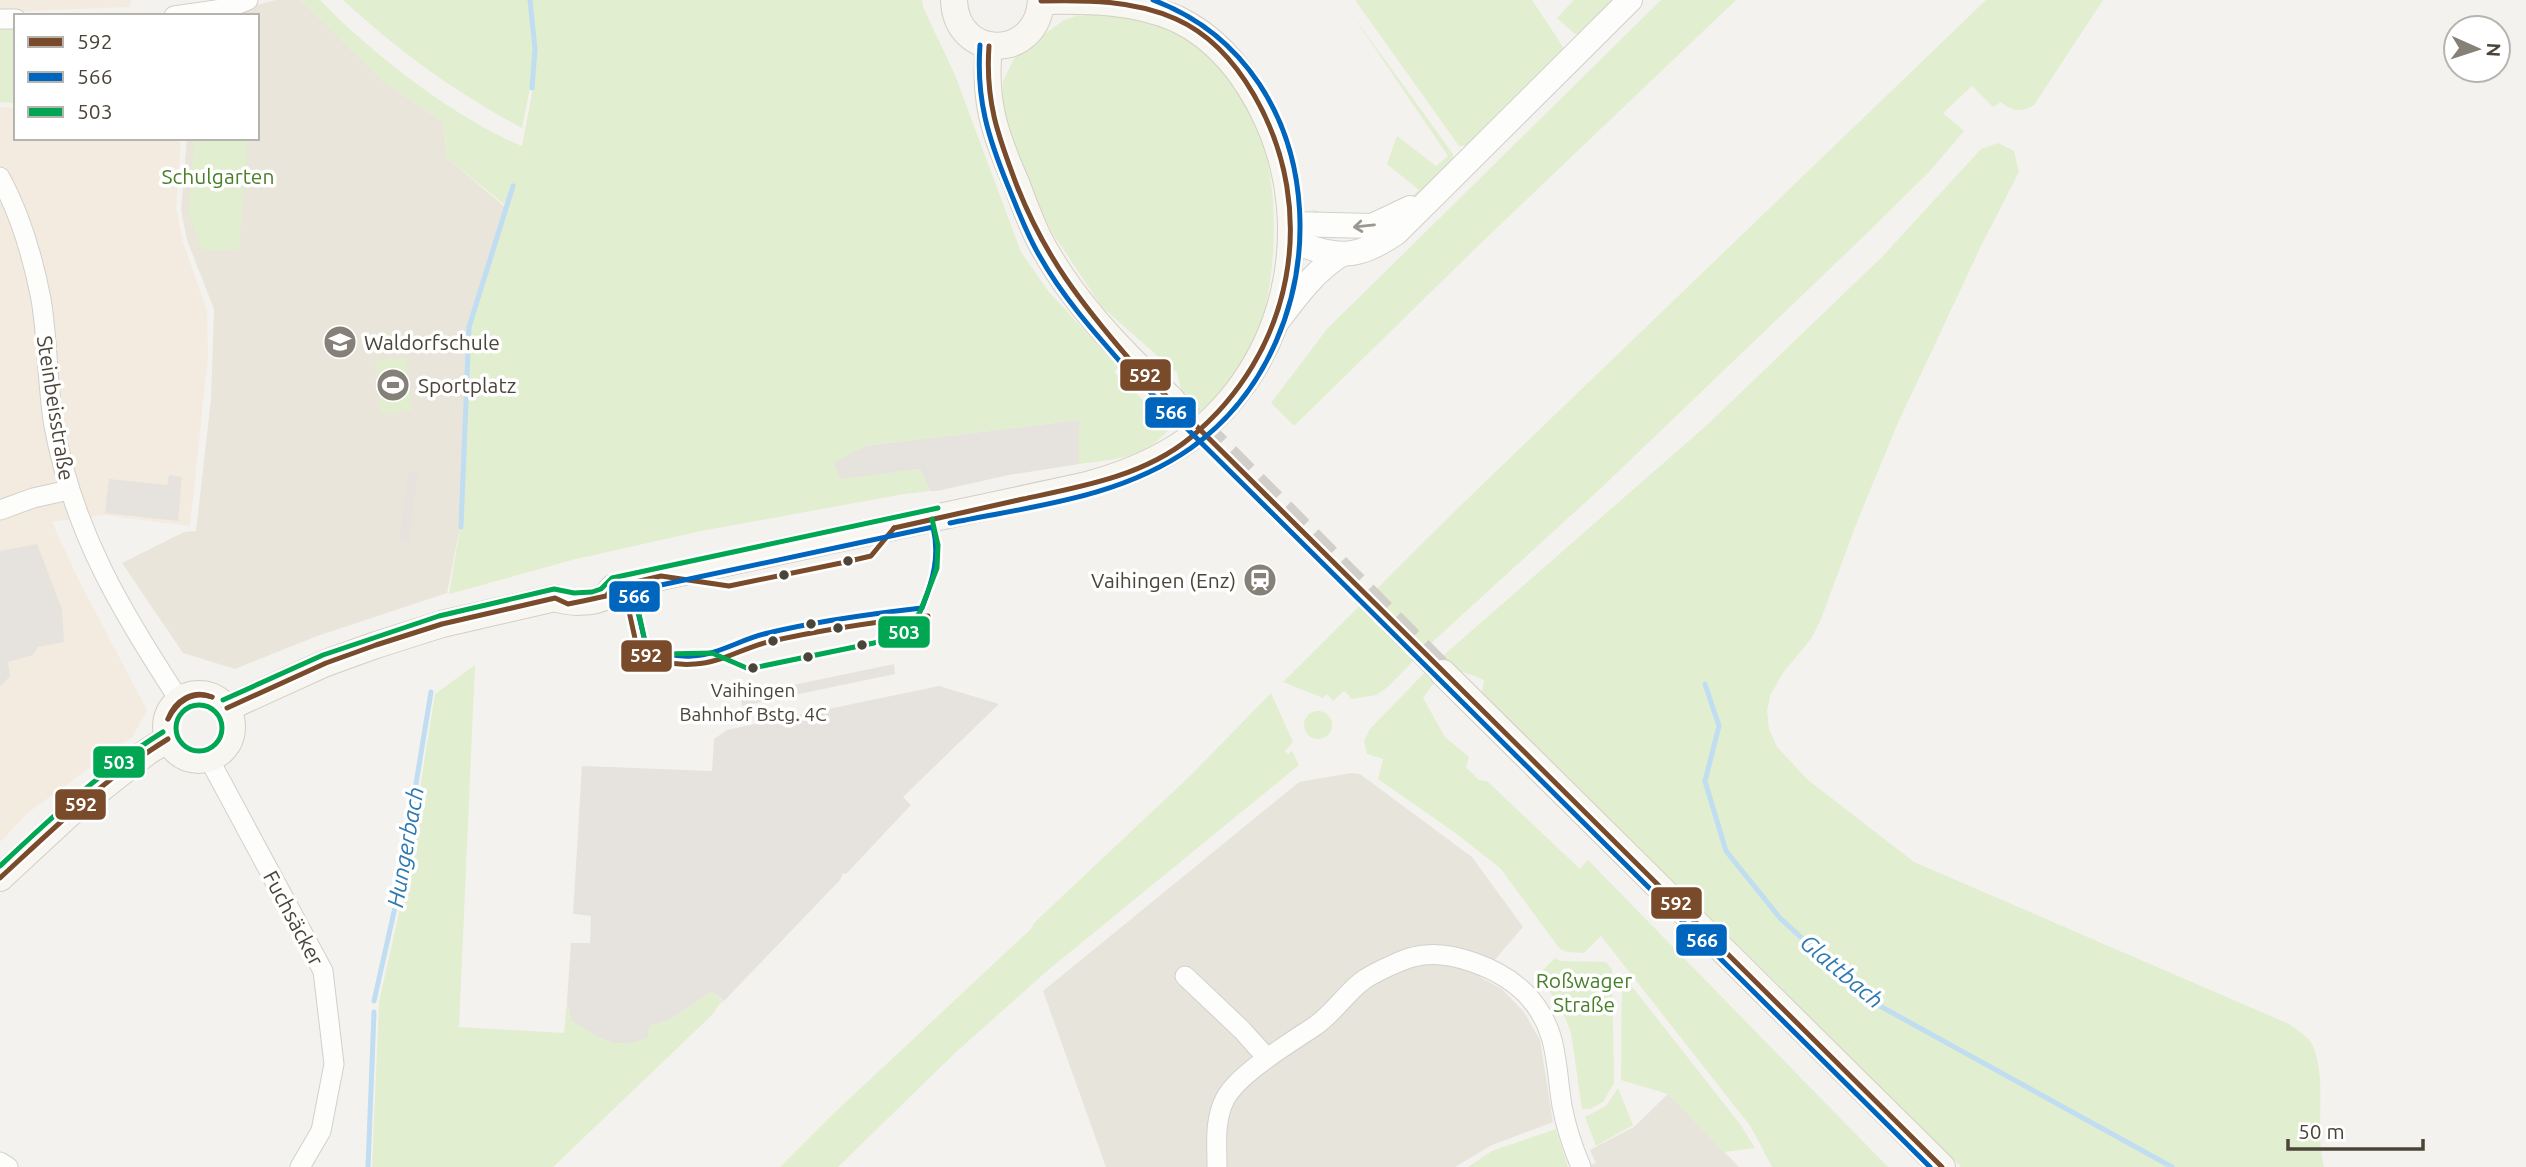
<svg xmlns="http://www.w3.org/2000/svg" width="2526" height="1167" viewBox="0 0 2526 1167" font-family="Ubuntu,sans-serif">
  <style>
    .residential { fill: #e7e4dc }
    .commercial { fill: #f3ebdf }
    .education { fill: #eae5da }
    .green { fill: #e1eecf }
    .parking { fill: #e6e3df }
    .lines { fill: none; stroke-linecap: round; stroke-linejoin: round }
    .stream { stroke: #c0ddf1; stroke-width: 5 }
    .secondary-tunnel { stroke: #d2cfca; stroke-width: 26; stroke-dasharray: 26 13; stroke-linecap: butt }
    .minor-casing { stroke: #d2d0cb; stroke-width: 21 }
    .tertiary-casing { stroke: #d2d0cb; stroke-width: 26 }
    .secondary-casing { stroke: #d3cfc5; stroke-width: 28 }
    .minor { stroke: #fdfdfc; stroke-width: 19 }
    .tertiary { stroke: #fdfdfc; stroke-width: 24 }
    .secondary { stroke: #f7f6f1; stroke-width: 26 }
    .bus-1-casing { stroke: #fff; stroke-width: 10 }
    .bus-2-casing { stroke: #fff; stroke-width: 10 }
    .bus-3-casing { stroke: #fff; stroke-width: 10 }
    .bus-1 { stroke: #7a4b2a; stroke-width: 5 }
    .bus-2 { stroke: #0065bd; stroke-width: 5 }
    .bus-3 { stroke: #00a651; stroke-width: 5 }
    .oneway { stroke: #9b9791 }
    .bus-dot { fill: #4b4439; stroke: #fff; stroke-width: 2.5 }
    .labels { text-anchor: middle; dominant-baseline: central; stroke-width: 7; stroke-linejoin: round; paint-order: stroke }
    .bus-label { font-size: 19px; fill: #4b4439; stroke: #fff }
    .park-label { font-size: 21px; fill: #4a7f2a; stroke: #fff }
    .poi-label { font-size: 21px; fill: #4b4439; stroke: #fff; text-anchor: start }
    .street-label { font-size: 21px; fill: #4b4439; stroke: #fff }
    .water-label { font-size: 23px; font-style: italic; fill: #2e7ab2; stroke: #fff }
    .line-badge { stroke: #fff; stroke-width: 2.5 }
    .badge-label { font-size: 19px; text-anchor: middle; font-weight: bold; fill: #fff }
  </style>
  <rect width="100%" height="100%" fill="#f4f2ee"/>
  <!-- residential -->
  <g class="residential">
    <path d="M1351,773l9,1 112,83 51,70 -43,50 22,12 22,23 16,28 13,82 -61,23 -37,22h-349l-63,-176 256,-209z"/>
    <path d="M1668,1094l71,73h-153l10,-4 -6,-13 44,-23z"/>
  </g>
  <!-- commercial -->
  <g class="commercial">
    <path d="M0,0h131l-1,7 -130,5z"/>
    <path d="M0,107l16,1v30h165l-5,70 7,34 24,69 1,46 -18,169 -87,-11 -51,7 25,55 70,133 -14,26 -104,76 -29,30z"/>
  </g>
  <!-- education -->
  <path class="education" d="M276,0h25l82,81 60,41 3,35 59,50 -37,119 -8,200 -13,67 -130,43 -82,33 -52,-16 -61,-90 62,-31 12,-1 15,-132 3,-90 -27,-69 -6,-30 6,-72h70v-122h-45z"/>
  <!-- green -->
  <g class="green">
    <path d="M301,0h19c51,53 134,118 202,146l11,-58 3,-39 -5,-49h391l1,7 32,68 66,177 28,40 69,75 -4,5 57,55c-26,31 -53,32 -92,37v-44l-214,26 -24,32 79,-9 10,22 -26,3 -203,37 -129,29 -123,34 11,-67 9,-200 37,-121 -60,-49 -3,-35 -60,-41z"/>
    <path d="M343,0h185l5,49 -3,39 -8,40c-66,-35 -124,-77 -179,-128z"/>
    <path d="M1355,0h177l35,53 -100,93h-8z"/>
    <path d="M1574,0h45l-35,34h-9l-18,-16z"/>
    <path d="M1661,0h75l-255,243 -187,183 -23,-23 56,-74z"/>
    <path d="M1986,0h117l-69,105c-12,8 -23,6 -33,-3l-8,5 -21,-21 -29,27 21,18 -35,41 -66,65 -262,251 -174,159 -39,40 -12,8 -24,4 -8,-8 -11,10 -6,-7 -4,4 -40,-16 175,-174z"/>
    <path d="M1351,13l102,141v10c-42,45 -72,66 -134,55l-7,-10c36,15 79,8 107,-19l-32,-26 10,-28 39,30 12,-10z"/>
    <path d="M1101,14c42,3 65,8 100,32 5,4 13,8 17,13 6,6 10,15 14,22 12,19 23,37 30,57 19,62 16,163 -15,220 -14,26 -36,43 -58,63l-12,-48 -75,-66 -51,-76 -37,-84 -12,-36 1,-30 13,-26 48,-35 12,-4z"/>
    <path d="M0,27h16v76l-16,-1z"/>
    <path d="M194,138h54l-9,111 -37,2 -13,-37z"/>
    <path d="M1998,143l16,8 5,21 -38,74 -84,179 -40,97 -36,97 -10,20 -29,35 -12,22 -3,15 2,18 8,18 31,33 106,82 375,162c8,6 21,14 24,22 15,38 1,82 11,121h-363l-480,-470 3,-17c-34,-15 -40,-12 -61,18l22,39 24,20 -3,10 13,13 8,1 93,88 8,-9 300,307h-116l-21,-40 -150,-191 -17,17 -16,-1 -8,-3 -60,-81 -46,-36 -76,-53 5,-20 -16,-5 -3,-13 6,-12 59,-61 278,-243 175,-168 99,-108z"/>
    <path d="M406,357l6,53 -31,4 -6,-53z"/>
    <path d="M475,665l-16,362 105,6 3,-33 4,19 25,17 16,7 37,-17 22,-7 41,-28 12,11 -4,1 -8,12 -159,152h-181l7,-165 24,-107 32,-201z"/>
    <path d="M1271,693l22,49 -8,9 3,3 4,-3 7,14 -252,206 -92,82 -117,114h-58l52,-52 200,-187 2,-5 157,-148z"/>
    <circle cx="1318" cy="725" r="14"/>
    <path d="M1555,958l5,3 46,1 6,8 2,113 -11,19 -13,7h-8l-11,-76c-7,-22 -18,-39 -34,-57z"/>
    <path d="M1622,974l118,150 15,24 -31,4 -56,-58 -47,-14z"/>
    <path d="M1618,1088l15,37 -37,21 -11,-29 21,-11z"/>
    <path d="M1556,1129l12,38h-100l24,-16z"/>
  </g>
  <!-- parking -->
  <g class="parking">
    <path d="M1079,420v44l-70,11 -72,16h-7l-10,-22 -79,10 -8,-16 32,-17z"/>
    <path d="M408,471l10,2 -9,69 -10,-2z"/>
    <path d="M169,475l13,2 -4,44 -73,-8 4,-34 58,6z"/>
    <path d="M37,544l25,65 2,33 -26,5 -5,8 -25,7 2,14 -10,11v-136z"/>
    <path d="M894,664l1,10 -153,32 -1,-10z"/>
    <path d="M939,686l60,18 -96,93 8,8 -65,69 -3,-1 -3,7 -116,121 -12,-10 -41,28 -22,7 -1,12 -17,5h-19l-16,-7 -25,-16 -4,-20 4,-57h19l1,-27 -18,-2 9,-148 130,5 2,-32 13,-9z"/>
  </g>
  <g class="lines">
    <!-- stream -->
    <g class="stream">
      <path d="M530,0l5,49 -3,39"/>
      <path d="M461,527l8,-200 44,-141"/>
      <path d="M1705,684l14,42 -14,55 21,70 54,67 89,82 303,167"/>
      <path d="M374,1001l24,-107 33,-202"/>
      <path d="M368,1167l6,-155"/>
    </g>
    <!-- secondary-tunnel -->
    <path class="secondary-tunnel" d="M1172,400l271,273"/>
    <defs>
      <g id="minor">
        <path d="M174,16l55,-8 19,-8"/>
        <path d="M0,19h16"/>
        <path d="M0,177c20,37 33,81 41,122 7,42 6,85 13,127 20,107 67,185 126,275"/>
        <path d="M0,510l33,-12 36,-8"/>
        <path d="M209,759l114,212 11,93 -13,67 -21,36"/>
        <path d="M1185,976l57,54 25,28"/>
        <path d="M0,1162l8,5"/>
        <path d="M1217,1167c0,-23 -3,-46 8,-68 14,-26 65,-56 90,-73 19,-13 33,-36 50,-47 11,-7 36,-19 48,-22 35,-10 88,12 112,36 34,35 30,70 37,113 4,21 11,42 19,61"/>
      </g>
      <g id="tertiary">
        <path d="M1292,224l80,2 38,-18"/>
        <path d="M1292,242c46,15 62,19 104,-9l234,-233"/>
        <path d="M1276,323c20,-26 38,-52 66,-69"/>
      </g>
      <g id="secondary">
        <path d="M954,0c2,61 84,61 87,0"/>
        <path d="M989,46c-6,55 6,89 28,139 6,17 13,34 20,50 32,64 84,116 135,165"/>
        <path d="M1443,673l499,494"/>
        <circle cx="199" cy="727" r="33"/>
        <path d="M227,708l99,-45 50,-18 66,-21 113,-26c13,5 38,6 51,-2 3,-3 5,-6 8,-9l469,-101c38,-10 74,-24 106,-47 99,-73 128,-211 78,-320 -19,-41 -48,-80 -90,-100 -43,-19 -90,-19 -136,-18"/>
        <path d="M0,878l69,-64 78,-62 21,-13"/>
      </g>
    </defs>
    <!-- minor casing -->
    <use href="#minor" class="minor-casing"/>
    <!-- tertiary casing -->
    <use href="#tertiary" class="tertiary-casing"/>
    <!-- secondary casing -->
    <use href="#secondary" class="secondary-casing"/>
    <!-- minor -->
    <use href="#minor" class="minor"/>
    <!-- tertiary -->
    <use href="#tertiary" class="tertiary"/>
    <!-- secondary -->
    <use href="#secondary" class="secondary"/>
    <defs>
      <g id="bus-1">
        <path d="M989,46c-4,55 9,90 28,140 28,71 64,117 113,174l812,807"/>
        <path d="M894,528c43,-10 86,-19 129,-29 57,-12 121,-23 167,-61 103,-84 131,-227 64,-343 -18,-31 -44,-61 -78,-76 -42,-19 -90,-19 -135,-18"/>
        <path d="M623,584l15,68c18,9 37,14 57,12 25,-1 48,-16 73,-22 52,-12 106,-20 160,-26"/>
        <path d="M227,708l99,-45 50,-18 66,-21 113,-26 13,6 15,-3 23,-5 8,-9 47,-11 68,10 112,-23 30,-7 23,-28"/>
        <path d="M168,719c7,-19 25,-30 44,-22"/>
        <path d="M168,719c9,-17 24,-29 44,-22"/>
        <path d="M0,878c53,-49 106,-101 168,-139"/>
      </g>
      <g id="bus-2">
        <path d="M980,45c-4,54 8,92 28,141 10,24 18,47 31,69 23,41 54,76 85,111l806,801"/>
        <path d="M950,523c83,-17 170,-25 241,-75 153,-109 149,-378 -38,-448"/>
        <path d="M933,527c7,29 0,53 -11,81 -53,6 -106,13 -158,26 -24,6 -47,21 -72,22 -16,1 -32,-3 -46,-10l-13,-55z"/>
      </g>
      <g id="bus-3">
        <path d="M632,582l14,64 19,8 47,-1 37,16 4,-1 121,-25 33,-12 13,-19 17,-44 1,-23 -6,-26"/>
        <path d="M223,700l100,-45 116,-39 115,-27 20,4 18,-1 9,-3 11,-11 326,-70"/>
        <circle cx="199" cy="728" r="23"/>
        <path d="M0,866c51,-48 103,-97 163,-134"/>
      </g>
    </defs>
    <!-- bus-1 casing -->
    <use href="#bus-1" class="bus-1-casing"/>
    <!-- bus-2 casing -->
    <use href="#bus-2" class="bus-2-casing"/>
    <!-- bus-3 casing -->
    <use href="#bus-3" class="bus-3-casing"/>
    <!-- bus-1 -->
    <use href="#bus-1" class="bus-1"/>
    <!-- bus-2 -->
    <use href="#bus-2" class="bus-2"/>
    <!-- bus-3 -->
    <use href="#bus-3" class="bus-3"/>
  </g>
  <!-- one-way arrows -->
  <defs><path id="oneway-shaft" d="M-6 0H5M1.5-3L5.5 0L1.5 3" fill="none" stroke-width="1.6" stroke-linecap="round" stroke-linejoin="round" transform="scale(1.75)"/></defs>
  <use class="oneway" href="#oneway-shaft" transform="translate(1364 226) rotate(174)"/>
  <!-- icons -->
  <defs>
    <symbol id="school-disc" viewBox="-11 -11 22 22"><circle r="9.5" fill="#868178" stroke="#fff"/><path d="M0-5L7-2L0 1L-7-2ZM-4 1L0 2.5L4 1V4Q0 6-4 4Z" fill="#fff"/></symbol>
    <symbol id="stadium-disc" viewBox="-11 -11 22 22"><circle r="9.5" fill="#868178" stroke="#fff"/><path d="M0-5a6.5 5 0 1 0 0 10a6.5 5 0 1 0 0-10ZM-3.5-1.8h7v3.6h-7Z" fill="#fff"/></symbol>
    <symbol id="station-disc" viewBox="-11 -11 22 22"><circle r="9.5" fill="#868178" stroke="#fff"/><path d="M-3-6H3Q5-6 5-4V2Q5 4 3 4L4.5 6H3L1.5 4h-3L-3 6H-4.5L-3 4Q-5 4-5 2V-4Q-5-6-3-6ZM-3.5-4v3h7v-3ZM-3.5 1v1.5H-2V1ZM2 1v1.5H3.5V1Z" fill="#fff"/></symbol>
  </defs>
  <g fill-rule="evenodd">
    <use href="#school-disc" x="321" y="323" width="38" height="38"/>
    <use href="#stadium-disc" x="374" y="366" width="38" height="38"/>
    <use href="#station-disc" x="1241" y="561" width="38" height="38"/>
  </g>
  <!-- markers -->
  <g class="bus-dot">
    <circle cx="848" cy="561" r="6"/>
    <circle cx="784" cy="575" r="6"/>
    <circle cx="811" cy="624" r="6"/>
    <circle cx="838" cy="628" r="6"/>
    <circle cx="773" cy="641" r="6"/>
    <circle cx="862" cy="645" r="6"/>
    <circle cx="808" cy="657" r="6"/>
    <circle cx="753" cy="668" r="6"/>
  </g>
  <g class="labels">
    <!-- bus labels -->
    <g class="bus-label">
      <text x="753" y="690">Vaihingen<tspan x="753" dy="24">Bahnhof Bstg. 4C</tspan></text>
    </g>
    <!-- park labels -->
    <g class="park-label">
      <text x="218" y="176">Schulgarten</text>
      <text x="1584" y="980">Roßwager<tspan x="1584" dy="24">Straße</tspan></text>
    </g>
    <!-- poi labels -->
    <g class="poi-label">
      <text x="364" y="342">Waldorfschule</text>
      <text x="418" y="385">Sportplatz</text>
      <text x="1236" y="580" text-anchor="end">Vaihingen (Enz)</text>
    </g>
    <!-- street labels -->
    <g class="street-label">
      <text transform="translate(56 408) rotate(81)">Steinbeisstraße</text>
      <text transform="translate(294 918) rotate(62)">Fuchsäcker</text>
    </g>
    <!-- water labels -->
    <g class="water-label">
      <text transform="translate(405 847) rotate(-80)">Hungerbach</text>
      <text transform="translate(1842 971) rotate(40)">Glattbach</text>
    </g>
  </g>
  <g class="line-badge">
    <rect x="1119" y="358" width="53" height="34" rx="7" fill="#7a4b2a"/>
    <rect x="1144" y="396" width="53" height="33" rx="7" fill="#0065bd"/>
    <rect x="608" y="580" width="53" height="33" rx="7" fill="#0065bd"/>
    <rect x="877" y="615" width="54" height="34" rx="7" fill="#00a651"/>
    <rect x="620" y="639" width="53" height="34" rx="7" fill="#7a4b2a"/>
    <rect x="92" y="745" width="54" height="34" rx="7" fill="#00a651"/>
    <rect x="54" y="788" width="53" height="33" rx="7" fill="#7a4b2a"/>
    <rect x="1650" y="886" width="53" height="34" rx="7" fill="#7a4b2a"/>
    <rect x="1675" y="923" width="53" height="34" rx="7" fill="#0065bd"/>
  </g>
  <g class="badge-label">
    <text x="1145" y="382">592</text>
    <text x="1171" y="419">566</text>
    <text x="634" y="603">566</text>
    <text x="904" y="639">503</text>
    <text x="646" y="662">592</text>
    <text x="119" y="769">503</text>
    <text x="81" y="811">592</text>
    <text x="1676" y="910">592</text>
    <text x="1702" y="947">566</text>
  </g>
  <!-- legend -->
  <rect x="14" y="14" width="245" height="126" fill="#ffffff" stroke="#b7b4b0" stroke-width="2"/>
  <rect x="28" y="37" width="35" height="10" fill="#7a4b2a" stroke="#b7b4b0" stroke-width="2"/>
  <text x="77" y="49" font-size="21" fill="#4b4439">592</text>
  <rect x="28" y="72" width="35" height="10" fill="#0065bd" stroke="#b7b4b0" stroke-width="2"/>
  <text x="77" y="84" font-size="21" fill="#4b4439">566</text>
  <rect x="28" y="107" width="35" height="10" fill="#00a651" stroke="#b7b4b0" stroke-width="2"/>
  <text x="77" y="119" font-size="21" fill="#4b4439">503</text>
  <!-- north arrow -->
  <g transform="translate(2477 49) rotate(93)"><circle r="33" fill="#ffffff" stroke="#b7b4b0" stroke-width="2"/>
  <path d="M0-5L12 26L0 18L-12 26Z" fill="#868178"/>
  <text y="-10" font-size="19" font-weight="bold" text-anchor="middle" fill="#4b4439">N</text>
  </g>
  <!-- scale -->
  <path d="M2288 1139v10h135v-10" fill="none" stroke="#4b4439" stroke-width="3.5"/>
  <text x="2298" y="1139" font-size="21" fill="#4b4439" stroke="#ffffff" stroke-width="5" paint-order="stroke">50 m</text>
</svg>
